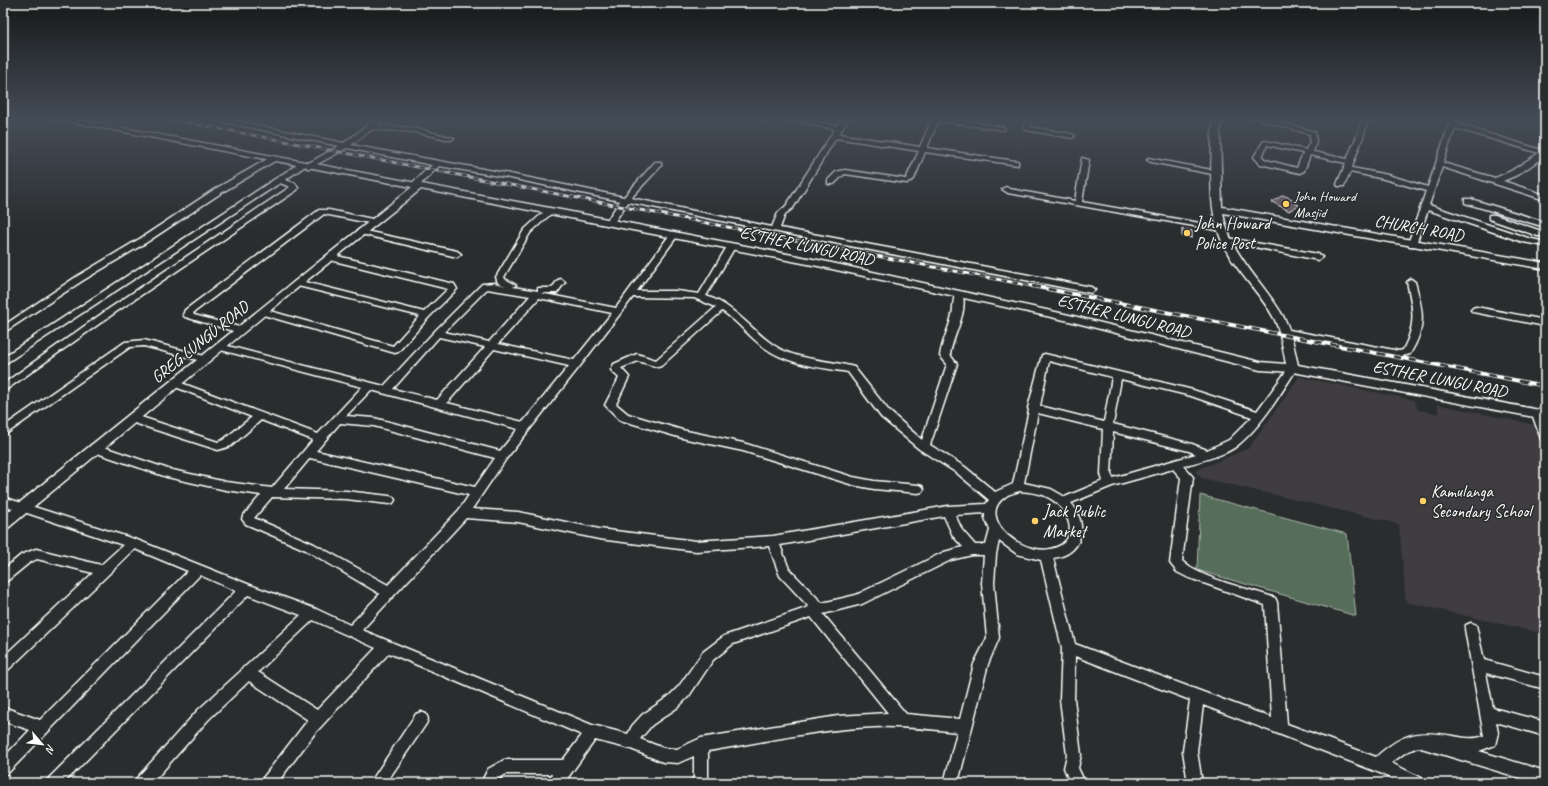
<svg xmlns="http://www.w3.org/2000/svg" width="1548" height="786" viewBox="0 0 1548 786" font-family="Caveat,sans-serif">
  <style>
    .built { fill: #3f3c40 }
    .green { fill: #566d5a; stroke: #aab6ac }
    .building { fill: #71606a; stroke: #fff }
    .lines { fill: none; stroke-linecap: round; stroke-linejoin: round }
    .minor-casing { stroke: #fff; stroke-width: 3 }
    .tertiary-casing { stroke: #fff; stroke-width: 3 }
    .minor { fill: #2a2d2e; fill-rule: evenodd }
    .tertiary { fill: #2a2d2e; fill-rule: evenodd }
    .rail-far1-casing { stroke: #fff; stroke-width: 3 }
    .rail-casing { stroke: #fff; stroke-width: 4 }
    .rail-far1 { stroke: #2a2d2e; stroke-width: 2; stroke-dasharray: 5.5; stroke-linecap: butt }
    .rail { stroke: #2a2d2e; stroke-width: 2.5; stroke-dasharray: 8; stroke-linecap: butt }
    .poi-dot { fill: #ffd166; stroke: #2a2d2e; stroke-width: 1.5 }
    .labels { text-anchor: middle; dominant-baseline: central; stroke-width: 3; stroke-linejoin: round; paint-order: stroke }
    .far-poi-label { font-size: 14px; fill: #fff; stroke: #2a2d2e; text-anchor: start }
    .poi-label { font-size: 17px; fill: #fff; stroke: #2a2d2e; text-anchor: start }
    .street-label { font-size: 17px; fill: #fff; stroke: #2a2d2e }
  </style>
  <rect width="100%" height="100%" fill="#2a2d2e"/>
  <filter id="ink" filterUnits="userSpaceOnUse"><feTurbulence type="fractalNoise" baseFrequency=".025" numOctaves="2"/><feDisplacementMap in="SourceGraphic" scale="8" xChannelSelector="R" yChannelSelector="G"/><feConvolveMatrix kernelMatrix="1 2 1 2 8 2 1 2 1" color-interpolation-filters="sRGB"/></filter>
  <g filter="url(#ink)">
    <!-- built -->
    <path class="built" d="M1299,377l115,23 4,10 21,4 -2,-10 98,21 10,24v185l-139,-32 -7,-78 -197,-46 -7,-7 54,-23z"/>
    <!-- green -->
    <path class="green" d="M1200,495l147,39 9,82 -159,-46z"/>
    <!-- building -->
    <g class="building">
      <path d="M1283,195l14,6 -3,2 5,2 -10,6 -17,-9z"/>
      <path d="M1182,229l10,2v7l-10,-2z"/>
    </g>
    <g class="lines">
      <defs>
        <g id="minor">
          <path d="M209,119h16l119,24 32,-24h8l-7,6 37,3 40,10 -3,2 -37,-8 -42,-3 -21,16 154,28 119,24 31,-35h6v4l-30,32 141,29 6,-14 8,-7 49,-77 -52,-10h18l36,7 4,-7h7l-9,15 81,13 12,-28h22l48,8 3,2 -1,1 -66,-9 -11,27 88,13h3v4l-93,-13 -11,27 -7,4 -62,-9 -3,2 -8,8h-6v-4l8,-8 9,-2 61,9 13,-28 -83,-13 -43,70 -8,6 -5,14 124,23 187,36 4,3 -4,3c-154,-31 -309,-59 -463,-91l-15,22h-3l-4,-2 14,-21 -115,-24 -66,-11 -21,21h-6v-4l20,-18 -85,-17 -37,20h-3v-4l32,-18z"/>
          <path d="M1025,119h6l-1,8 42,7 3,2 -3,2 -46,-8 -3,-3z"/>
          <path d="M1257,119h13l45,13 1,10 -3,10 34,7 13,-30 1,-10h6c-1,17 -11,32 -15,49l36,7 40,12 23,-68h7l-1,5 88,27v5l-28,19 -14,6 42,14v5l-103,-33 -13,38 99,33 17,4v4l-22,-4 -95,-32 -12,34 -1,2h-6l-1,-2 18,-53 -42,-12 -34,-7 -6,14h-6l-1,-2 9,-21 -36,-8 -6,16 -4,2 -40,-9 -6,-7 9,-15 3,-1 40,9 4,-8v-8zM1455,128l84,25 -28,18 -16,7 -52,-15zM1267,145l36,8 -6,15 -31,-8 -4,-3z"/>
          <path d="M271,157l7,2 -57,34 -74,49 -65,39 -79,52v-7l73,-49 65,-39 74,-49z"/>
          <path d="M1082,158l7,2 -7,42 140,25 4,2 -4,2 -214,-38 -6,-4 4,-2 4,2 65,12z"/>
          <path d="M1148,158l69,13 4,2 -4,2 -66,-13 -4,-2z"/>
          <path d="M301,162l7,2 -23,16 10,3 3,5 -1,2 -184,124 -110,78v-8l104,-74 183,-123 -10,-4 -277,182v-8z"/>
          <path d="M1465,199h6l74,23v5l-80,-24z"/>
          <path d="M547,209h6l1,2 -24,22 -26,44 1,2 11,6 -3,2 25,4v-3h14l6,-8 3,-1 4,3 -8,11h-17l76,15 55,-75h3l4,2 -41,56h40l22,3 29,-49h6l1,2 -29,49c31,10 47,38 74,53 24,12 50,11 74,18l35,44 33,29 25,-76 -7,-8c2,-15 9,-27 12,-41 2,-7 0,-15 4,-22h6c7,19 -10,43 -12,62l7,9 -27,81 35,22 30,25 18,-8 16,-74 -1,-2 14,-53 3,-1 148,36 64,21 33,-45h6l2,2 -2,2c-17,26 -34,55 -58,75 -13,11 -39,16 -55,21l10,11 -11,84c18,18 69,28 93,37l2,4 10,122 89,33c27,-24 42,-27 77,-21 10,2 21,4 31,0l-19,-107 1,-4 5,-2 5,2 8,35 61,17v12l-59,-16 7,35 52,14v14l-49,-14 2,11 -3,12 -16,6 66,20v12h-8l-119,-36 -12,5 -15,11 31,15 2,5h-23l-26,-12 -172,-66 -6,46 5,32h-14l-5,-32 7,-51 -115,-44 -1,43 7,56 -3,13 7,15h-15l-6,-15 3,-13 -7,-56 2,-51 -21,-88 -24,-6 -18,-13 -3,13 -2,29 5,55 -11,26 -30,119h-14l13,-51c-28,-3 -55,-6 -82,-5 -56,2 -112,15 -167,24v26l-2,6h-15l3,-7v-20l-16,7 -15,-1 -32,-13 -36,-9 -31,43h-16l4,-9h-46l-8,5 -2,4h-15l7,-14 16,-9h59l19,-25 -193,-82 -74,80 -38,50h-16l2,-5 45,-58 -59,-39 -41,39 -56,63h-17l2,-5 61,-68 43,-39 1,-3 4,-2 55,-51 -53,-20 -184,188h-17l2,-5 187,-187 -36,-16 -192,198 -5,2v-17l27,-28 -27,-9v-14l37,13 148,-149 -53,-22 -127,121 -5,2v-15l90,-84 -56,-14 -8,4 -22,18 -4,1v-12l18,-15 15,-6 65,16 22,-20 -120,-40v-8l134,43 113,45 66,24 34,16 30,-31 -74,-44 -60,-26 -4,-5 1,-3 18,-21 -35,-5 -59,-13 -76,-26 -1,-3 1,-3 4,-1 73,25 58,13 46,6 41,-48 -52,-20 -30,26 -13,4 -90,-29 -1,-3 5,-4 86,28 5,-2 29,-23 -79,-31 -2,-2 2,-2 3,-1 142,53 44,-47 -145,-38 -2,-2 2,-2 3,-1 164,42 50,-54 48,-48 12,-1 12,3 -8,-3 -2,-6 28,-47zM487,289l43,7 -41,46 -45,-10zM633,297l61,1 22,9 -60,53 -19,-6 -23,10 -3,6 8,8 -14,27 15,15 62,18 61,13 110,34 21,4 44,4 4,-1 2,-3 -2,-3 -4,-1 -44,-4 -21,-4 -110,-34 -61,-13 -54,-16 -12,-10 13,-27 -8,-9 17,-7 20,6 3,-1 61,-55c16,10 27,26 43,37 24,17 54,19 83,24l33,45 38,32 38,24 32,27 -3,4 -38,2 -175,30 -77,5 -97,-12 -81,-17 -46,-3 34,-50 74,-93zM539,298l73,15 -38,47 -76,-16zM439,337l46,10 -48,53 -44,-11zM494,349l75,17 -46,56 -76,-19zM1049,361l63,16 -8,45 -64,-16zM1121,379l70,17 61,21 -23,23 -22,10 -15,-6 -79,-20zM371,390l147,39 -18,22 -126,-33 -28,-2zM1038,413l65,16 -2,45 2,7 -38,16 -14,-8 -27,-6zM340,423l34,3 121,32 -20,29 -159,-36zM1113,432l76,19 7,3 -83,24 -2,-4zM310,458l159,37 -10,15 -71,75 -74,-41 -60,-26 18,-21 74,2 43,5 4,-1 2,-3 -2,-3 -4,-1 -43,-5 -62,-2zM1173,469l8,9 -11,85 7,9 10,5 78,28 7,113 -197,-74 -22,-86c30,-3 36,-34 18,-55l41,-17zM1019,491c11,1 23,2 32,8 17,10 29,38 6,48 -31,14 -83,-29 -52,-50 3,-3 9,-4 14,-6zM985,513v5l5,12 -4,15h-11l-13,-15 -7,-15zM944,516l9,20 10,11 -19,5 -88,43 -34,8 -33,-34 -9,-24zM466,518l52,4 81,17 97,12 73,-5 11,30 29,31 -85,29 -21,16 -24,34 -11,11 -26,18 -10,11 -4,8 -36,-9 -230,-95zM972,555h12l-2,28 5,55 -13,26 -14,55 -54,-5 -83,-100 39,-10 89,-44zM811,617l77,96 -50,3 -137,22 -24,11 -14,-1 -23,-9 12,-14 26,-18 11,-11 24,-36 20,-16zM313,620l63,28 -59,62 -59,-38z"/>
          <path d="M319,210h10l48,10 1,2 -4,2 -50,-10 -131,99 1,2 49,13 2,2 -2,2 -3,1 -55,-16 -2,-2 2,-5z"/>
          <path d="M1489,215h6l49,17 1,2 -4,2h-3l-49,-17z"/>
          <path d="M358,230h3l96,21 4,3 -4,3 -96,-23h-3z"/>
          <path d="M1222,237l96,17 4,3 -4,3 -93,-19h-3z"/>
          <path d="M329,254l125,30 3,5 -28,28 -31,35 -3,1 -135,-39 -2,-2 5,-3 130,37 27,-30 -126,-31 -1,-2 4,-3 127,32 24,-23 -122,-30 -1,-2z"/>
          <path d="M1411,279l4,3c8,29 12,45 -5,72l-11,3 -115,-22 -5,-3 5,-3 115,22 4,-1c14,-27 10,-40 4,-68z"/>
          <path d="M1476,307l69,13v6l-72,-14 -2,-2 2,-2z"/>
          <path d="M144,340l64,17 2,2 -5,3 -61,-16 -14,1 -127,89v-9l122,-85z"/>
          <path d="M1537,410l4,1 4,11v18l-4,-1 -1,-3 -8,-22z"/>
          <path d="M421,712l5,2 2,5 -2,5 -40,59h-16l46,-69z"/>
        </g>
        <path id="tertiary" d="M56,119h19l491,92 252,49 251,55 191,47 26,2c-3,-15 -5,-30 -11,-44 -15,-29 -42,-50 -54,-81 -14,-34 -9,-72 -9,-108l2,-12h8l-2,12 2,76 323,56v6l-322,-56c7,43 41,69 61,105 8,14 10,31 14,47l247,46v8l-252,-47 -33,-2 -191,-49 -251,-55 -397,-77 -120,96 -293,243 -5,2v-14l409,-329z"/>
      </defs>
      <!-- minor casing -->
      <use href="#minor" class="minor-casing"/>
      <!-- tertiary casing -->
      <use href="#tertiary" class="tertiary-casing"/>
      <!-- minor -->
      <use href="#minor" class="minor"/>
      <!-- tertiary -->
      <use href="#tertiary" class="tertiary"/>
      <defs>
        <path id="rail-far1" d="M170,119l867,168"/>
        <path id="rail" d="M1032,286l513,100"/>
      </defs>
      <!-- rail-far1 casing -->
      <use href="#rail-far1" class="rail-far1-casing"/>
      <!-- rail casing -->
      <use href="#rail" class="rail-casing"/>
      <!-- rail-far1 -->
      <use href="#rail-far1" class="rail-far1"/>
      <!-- rail -->
      <use href="#rail" class="rail"/>
    </g>
  </g>
  <!-- sky -->
  <linearGradient id="sky" x2="0" y2="1"><stop stop-color="#171919"/><stop offset="0.52" stop-color="#444c57"/><stop offset="1" stop-color="#444c57" stop-opacity="0"/></linearGradient>
  <rect width="1548" height="230" fill="url(#sky)"/>
  <!-- markers -->
  <g class="poi-dot">
    <circle cx="1286" cy="204" r="4"/>
    <circle cx="1187" cy="233" r="4"/>
    <circle cx="1423" cy="501" r="4"/>
    <circle cx="1035" cy="521" r="4"/>
  </g>
  <g class="labels">
    <!-- far-poi labels -->
    <g class="far-poi-label">
      <text x="1294" y="196">John Howard<tspan x="1294" dy="16">Masjid</tspan></text>
    </g>
    <!-- poi labels -->
    <g class="poi-label">
      <text x="1195" y="223">John Howard<tspan x="1195" dy="20">Police Post</tspan></text>
      <text x="1431" y="491">Kamulanga<tspan x="1431" dy="20">Secondary School</tspan></text>
      <text x="1043" y="511">Jack Public<tspan x="1043" dy="20">Market</tspan></text>
    </g>
    <!-- street labels -->
    <g class="street-label">
      <text transform="translate(1419 228) rotate(10)">CHURCH ROAD</text>
      <text transform="translate(807 246) rotate(12)">ESTHER LUNGU ROAD</text>
      <text transform="translate(1124 316) rotate(14)">ESTHER LUNGU ROAD</text>
      <text transform="translate(200 342) rotate(-39)">GREG LUNGU ROAD</text>
      <text transform="translate(1440 379) rotate(11)">ESTHER LUNGU ROAD</text>
    </g>
  </g>
  <!-- margin -->
  <rect width="1548" height="786" fill="none" stroke="#2a2d2e" stroke-width="16"/>
  <rect x="8" y="8" width="1532" height="770" fill="none" stroke="#fff" stroke-width="1.5" filter="url(#ink)"/>
  <!-- north arrow -->
  <g transform="translate(42 744) rotate(118)" stroke="#2a2d2e" stroke-width="3" paint-order="stroke">
  <path d="M0-3L7 15L0 10L-7 15Z" fill="#ffffff"/>
  <text y="-6" font-size="11" font-weight="bold" text-anchor="middle" fill="#ffffff">N</text>
  </g>
</svg>
